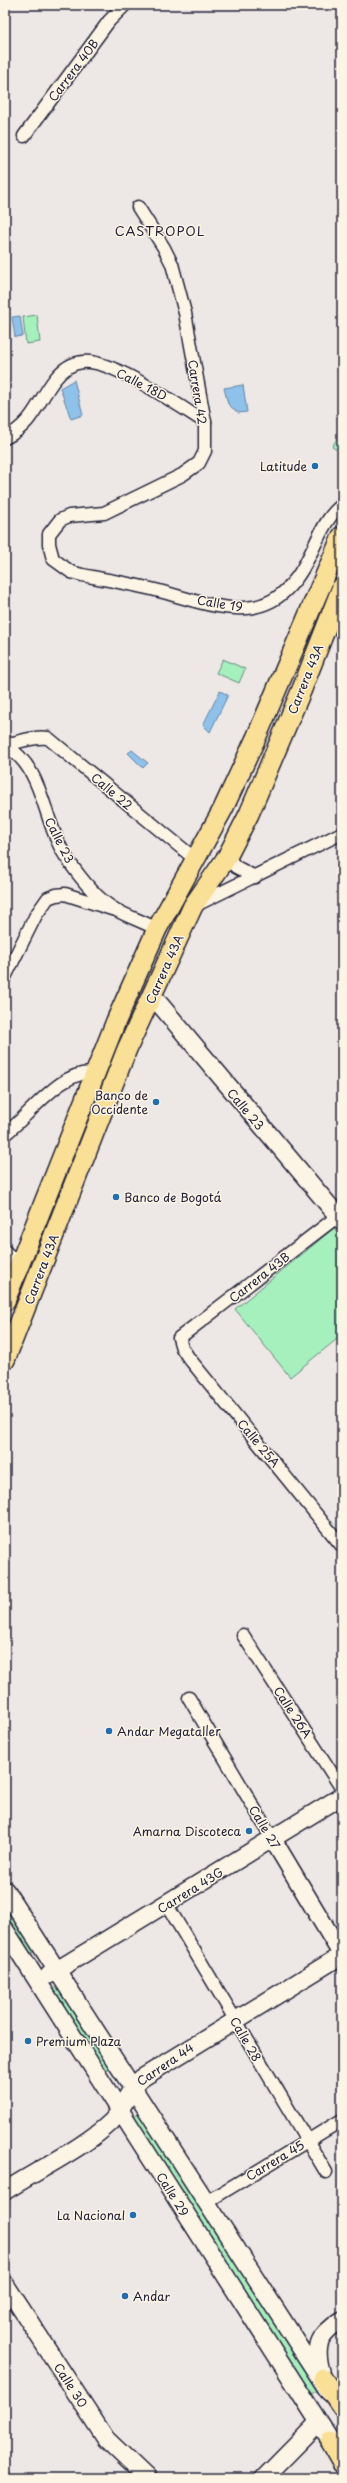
<svg xmlns="http://www.w3.org/2000/svg" width="347" height="2483" viewBox="0 0 347 2483" font-family="'Playpen Sans',sans-serif">
  <style>
    .green { fill: #a6f0be; stroke: #64897c }
    .water { fill: #8ec2eb; stroke: #6382a5 }
    .lines { fill: none; stroke-linecap: round; stroke-linejoin: round }
    .street-casing { stroke: #22223b; stroke-width: 15 }
    .secondary-casing { stroke: #22223b; stroke-width: 20 }
    .primary-casing { stroke: #22223b; stroke-width: 22 }
    .street { stroke: #fcf5e5; stroke-width: 12 }
    .secondary { stroke: #fcf5e5; stroke-width: 17 }
    .primary { stroke: #fadf96; stroke-width: 19 }
    .poi-dot { fill: #1f6fb2; stroke: #fcf5e5; stroke-width: 1.5 }
    .labels { text-anchor: middle; dominant-baseline: central; stroke-width: 3; stroke-linejoin: round; paint-order: stroke }
    .street-label { font-size: 12px; fill: #22223b; stroke: #fcf5e5 }
    .poi-label { font-size: 12px; fill: #22223b; stroke: #fcf5e5; text-anchor: end }
    .neighbourhood-label { font-size: 13px; letter-spacing: 1px; fill: #22223b; stroke: #fcf5e5 }
  </style>
  <rect width="100%" height="100%" fill="#ede8e5"/>
  <filter id="ink" filterUnits="userSpaceOnUse"><feTurbulence type="fractalNoise" baseFrequency=".025" numOctaves="2"/><feDisplacementMap in="SourceGraphic" scale="8" xChannelSelector="R" yChannelSelector="G"/><feConvolveMatrix kernelMatrix="1 2 1 2 8 2 1 2 1" color-interpolation-filters="sRGB"/></filter>
  <g filter="url(#ink)">
    <!-- green -->
    <g class="green">
      <path d="M37,315l3,27 -14,2 -3,-27z"/>
      <path d="M339,435l3,1v17l-10,-6z"/>
      <path d="M223,659l22,10 -6,14 -23,-10z"/>
      <path d="M334,1228l8,10v97l-52,42 -55,-68z"/>
      <path d="M5,1905l30,46 -7,4 -23,-35z"/>
      <path d="M57,1987l53,82 -5,3 -54,-82z"/>
      <path d="M140,2112l179,278 -10,6 -179,-278z"/>
    </g>
    <!-- water -->
    <g class="water">
      <path d="M20,316l3,20 -8,1 -3,-20z"/>
      <path d="M74,380l9,35 -12,4 -11,-31z"/>
      <path d="M243,385l4,27 -9,1 -10,-9 -4,-16z"/>
      <path d="M220,691l8,4 -18,37 -7,-7z"/>
      <path d="M132,750l16,13 -5,5 -15,-15z"/>
    </g>
    <g class="lines">
      <defs>
        <g id="street">
          <path d="M24,136l85,-115 16,-16"/>
          <path d="M138,207l26,41 8,16 13,49 20,109v29l-6,12 -17,12 -78,38 -35,3 -9,4 -11,14v10l4,15 18,13 11,3c21,4 43,8 65,13 33,7 73,25 107,19 18,-4 29,-12 40,-26 19,-22 25,-59 48,-76"/>
          <path d="M5,438c29,-15 32,-36 50,-59 7,-9 17,-16 28,-17 29,-3 96,44 122,60"/>
          <path d="M5,745c40,24 37,75 61,112 12,18 30,42 50,53 13,7 28,12 41,19"/>
          <path d="M5,745c15,-3 28,-9 43,-7l147,121"/>
          <path d="M227,857l9,10 19,10"/>
          <path d="M196,905l146,-72"/>
          <path d="M5,977l31,-62 12,-17 8,-3 9,-1 47,15"/>
          <path d="M5,1134c23,-17 59,-68 90,-60"/>
          <path d="M338,1216l-159,122 3,10 6,9 154,189"/>
          <path d="M5,1251l14,16"/>
          <path d="M243,1635l99,154"/>
          <path d="M189,1698l83,140"/>
          <path d="M167,1905l159,267"/>
          <path d="M208,2201l134,-81"/>
        </g>
        <g id="secondary">
          <path d="M152,995l190,226"/>
          <path d="M272,1838l70,117"/>
          <path d="M5,1890l324,502"/>
          <path d="M5,1930l333,522"/>
          <path d="M49,1975l293,-179"/>
          <path d="M5,2191c31,-20 80,-44 106,-69 13,-13 16,-32 31,-44l200,-123"/>
          <path d="M5,2284l101,155 41,39"/>
          <path d="M321,2371c-7,-27 -2,-36 21,-51"/>
          <path d="M264,2478l54,-55"/>
        </g>
        <g id="primary">
          <path d="M5,1301l111,-280 41,-92 66,-120 33,-71 86,-202"/>
          <path d="M5,1360l122,-311 66,-143 34,-49 22,-43 53,-125 40,-102"/>
          <path d="M323,2379l19,28"/>
          <path d="M330,2442l12,21"/>
        </g>
      </defs>
      <!-- street casing -->
      <use href="#street" class="street-casing"/>
      <!-- secondary casing -->
      <use href="#secondary" class="secondary-casing"/>
      <!-- primary casing -->
      <use href="#primary" class="primary-casing"/>
      <!-- street -->
      <use href="#street" class="street"/>
      <!-- secondary -->
      <use href="#secondary" class="secondary"/>
      <!-- primary -->
      <use href="#primary" class="primary"/>
    </g>
  </g>
  <!-- markers -->
  <g class="poi-dot">
    <circle cx="315" cy="466" r="4"/>
    <circle cx="156" cy="1102" r="4"/>
    <circle cx="116" cy="1197" r="4"/>
    <circle cx="109" cy="1731" r="4"/>
    <circle cx="249" cy="1831" r="4"/>
    <circle cx="28" cy="2041" r="4"/>
    <circle cx="133" cy="2215" r="4"/>
    <circle cx="125" cy="2296" r="4"/>
  </g>
  <g class="labels">
    <!-- street labels -->
    <g class="street-label">
      <text transform="translate(73 70) rotate(-53)">Carrera 40B</text>
      <text transform="translate(142 384) rotate(27)">Calle 18D</text>
      <text transform="translate(198 392) rotate(81)">Carrera 42</text>
      <text transform="translate(220 603) rotate(9)">Calle 19</text>
      <text transform="translate(305 679) rotate(-68)">Carrera 43A</text>
      <text transform="translate(112 791) rotate(40)">Calle 22</text>
      <text transform="translate(60 840) rotate(63)">Calle 23</text>
      <text transform="translate(164 969) rotate(-66)">Carrera 43A</text>
      <text transform="translate(246 1109) rotate(50)">Calle 23</text>
      <text transform="translate(41 1269) rotate(-69)">Carrera 43A</text>
      <text transform="translate(259 1277) rotate(-38)">Carrera 43B</text>
      <text transform="translate(259 1443) rotate(50)">Calle 25A</text>
      <text transform="translate(293 1712) rotate(57)">Calle 26A</text>
      <text transform="translate(265 1827) rotate(59)">Calle 27</text>
      <text transform="translate(190 1890) rotate(-32)">Carrera 43G</text>
      <text transform="translate(246 2039) rotate(60)">Calle 28</text>
      <text transform="translate(165 2064) rotate(-34)">Carrera 44</text>
      <text transform="translate(275 2160) rotate(-31)">Carrera 45</text>
      <text transform="translate(173 2194) rotate(58)">Calle 29</text>
      <text transform="translate(71 2385) rotate(57)">Calle 30</text>
    </g>
    <!-- poi labels -->
    <g class="poi-label">
      <text x="307" y="466">Latitude</text>
      <text x="148" y="1095">Banco de<tspan x="148" dy="14">Occidente</tspan></text>
      <text x="124" y="1197" text-anchor="start">Banco de Bogotá</text>
      <text x="117" y="1731" text-anchor="start">Andar Megataller</text>
      <text x="241" y="1831">Amarna Discoteca</text>
      <text x="36" y="2041" text-anchor="start">Premium Plaza</text>
      <text x="125" y="2215">La Nacional</text>
      <text x="133" y="2296" text-anchor="start">Andar</text>
    </g>
    <!-- neighbourhood labels -->
    <g class="neighbourhood-label">
      <text x="160" y="230">CASTROPOL</text>
    </g>
  </g>
  <!-- margin -->
  <rect width="347" height="2483" fill="none" stroke="#fcf5e5" stroke-width="20"/>
  <rect x="10" y="10" width="327" height="2463" fill="none" stroke="#22223b" stroke-width="1.5" filter="url(#ink)"/>
</svg>
